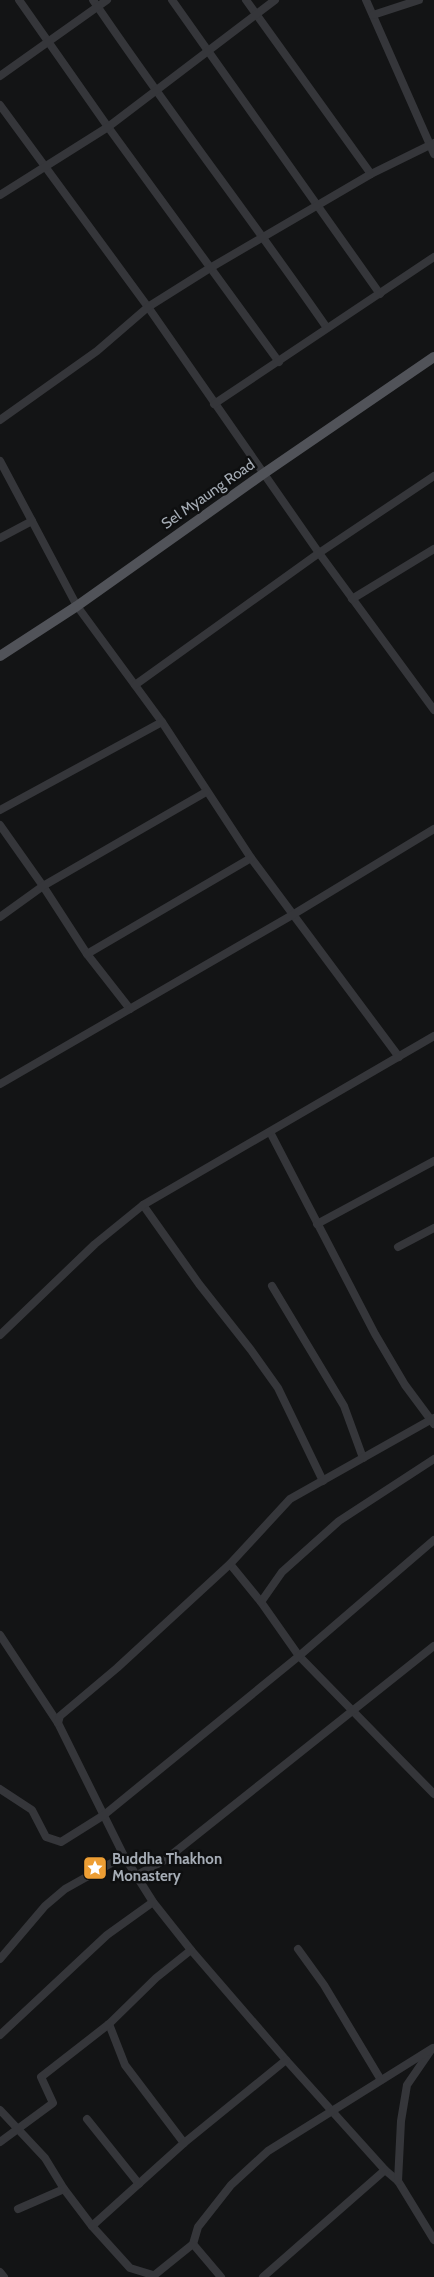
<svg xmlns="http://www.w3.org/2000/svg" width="434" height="2277" viewBox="0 0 434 2277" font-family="Cabin,sans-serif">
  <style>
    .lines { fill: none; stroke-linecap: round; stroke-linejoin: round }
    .minor { stroke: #35363a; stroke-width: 8 }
    .major { stroke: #515359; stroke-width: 10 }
    .labels { text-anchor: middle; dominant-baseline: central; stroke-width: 5; stroke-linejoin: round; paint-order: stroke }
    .street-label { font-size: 15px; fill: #a5acb5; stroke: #0e0f10 }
    .poi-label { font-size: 15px; font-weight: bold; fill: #a5acb5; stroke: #0e0f10; text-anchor: start }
  </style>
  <rect width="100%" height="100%" fill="#131415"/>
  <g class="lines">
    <!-- minor -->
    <g class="minor">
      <path d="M19,0l89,127 171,235"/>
      <path d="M93,0c75,111 158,218 234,328"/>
      <path d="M172,0l208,294"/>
      <path d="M246,0l125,174"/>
      <path d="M366,0l68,154"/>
      <path d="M373,15l46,-15"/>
      <path d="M0,76l107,-76"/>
      <path d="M0,105l148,202 171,246 115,157"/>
      <path d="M0,195l108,-68 167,-127"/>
      <path d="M214,404l220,-147"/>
      <path d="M0,420l97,-69 51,-44 62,-39 161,-94 63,-31"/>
      <path d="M0,461l32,60"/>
      <path d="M0,538l32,-17 45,85 85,116 89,136 148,199"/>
      <path d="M352,599l82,-50"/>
      <path d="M135,685l184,-132 115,-77"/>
      <path d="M0,810l162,-88"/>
      <path d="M0,825l43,61 44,68 43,55"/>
      <path d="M0,917l43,-31 163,-94"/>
      <path d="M87,954l164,-96"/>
      <path d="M0,1084l294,-170 140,-85"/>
      <path d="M270,1132l105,202 30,51 29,39"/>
      <path d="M143,1205l56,79 52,66 27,38 45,93"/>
      <path d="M317,1224l117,-63"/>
      <path d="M398,1247l36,-19"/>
      <path d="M272,1286l72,120 19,52"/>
      <path d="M0,1335l95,-91 48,-39 291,-169"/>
      <path d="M230,1564l31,38 38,54 135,138"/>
      <path d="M261,1602l21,-30 57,-51 95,-62"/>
      <path d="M0,1635l58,88 66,133 29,46 38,48 95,110 99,110 13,11 36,59"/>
      <path d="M58,1723l2,-7 57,-48 113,-104 60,-65 144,-81"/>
      <path d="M0,1789l32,21 14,27 15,5 43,-27 195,-159 135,-116"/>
      <path d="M137,1875l28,-15 269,-214"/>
      <path d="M298,1949l26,36 57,95"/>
      <path d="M0,1959l45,-53 20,-17 59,-33"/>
      <path d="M109,2024l16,41 59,78"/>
      <path d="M0,2035l107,-100 46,-33"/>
      <path d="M0,2110l45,48 19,31 28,37 38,42 23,7"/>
      <path d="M87,2119l52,65"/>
      <path d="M0,2142l53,-39 -12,-26 68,-53 47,-46 35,-28"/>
      <path d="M398,2181l3,-60 6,-36 24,-35"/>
      <path d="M18,2209l46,-20"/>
      <path d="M92,2226l92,-83 102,-83"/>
      <path d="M193,2244l28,33"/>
      <path d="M0,2272l4,5"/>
      <path d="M152,2277l41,-33 5,-17 33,-42 37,-34 165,-103"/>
      <path d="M263,2277l122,-107"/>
    </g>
    <!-- major -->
    <path class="major" d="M0,656l77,-50 186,-132 171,-117"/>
  </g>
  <!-- icons -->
  <defs>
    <symbol id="sight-square" viewBox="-11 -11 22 22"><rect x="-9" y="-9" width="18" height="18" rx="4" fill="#ed9e34" stroke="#0e0f10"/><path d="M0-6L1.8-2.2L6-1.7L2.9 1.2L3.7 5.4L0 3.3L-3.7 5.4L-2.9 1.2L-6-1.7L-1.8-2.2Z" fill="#fff"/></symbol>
  </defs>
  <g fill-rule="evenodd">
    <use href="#sight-square" x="81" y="1854" width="28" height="28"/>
  </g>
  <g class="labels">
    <!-- street labels -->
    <g class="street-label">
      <text transform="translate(208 494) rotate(-35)">Sel Myaung Road</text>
    </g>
    <!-- poi labels -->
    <g class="poi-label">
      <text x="112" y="1859">Buddha Thakhon<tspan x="112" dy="17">Monastery</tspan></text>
    </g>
  </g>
</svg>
